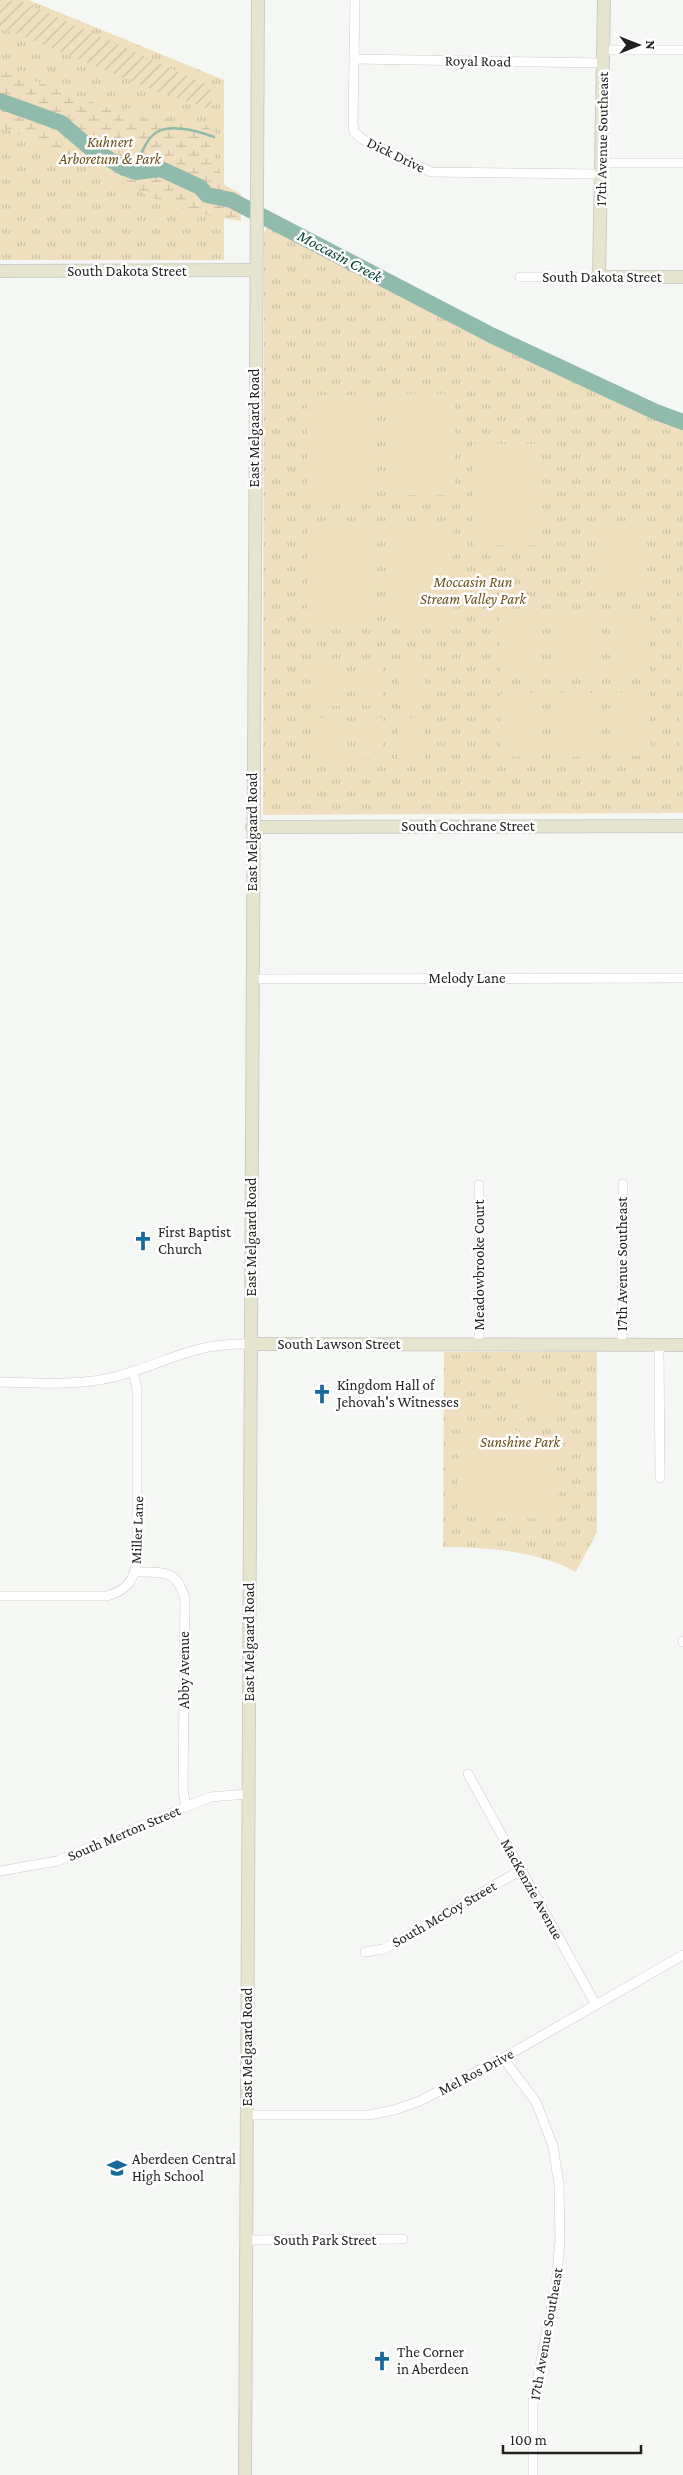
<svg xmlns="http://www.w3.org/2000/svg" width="683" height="2475" viewBox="0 0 683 2475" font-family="'Crimson Pro',serif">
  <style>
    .grass { fill: url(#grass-tufts) }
    .wetland { fill: url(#wetland-marsh) }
    .garden { fill: url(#garden-furrows) }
    .pitch { fill: #f0dfbe }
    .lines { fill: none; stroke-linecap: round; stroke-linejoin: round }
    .stream { stroke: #8fbaac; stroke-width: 2.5 }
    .river { stroke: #8fbaac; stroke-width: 16 }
    .street-casing { stroke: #cccdca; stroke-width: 10 }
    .secondary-casing { stroke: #cccdca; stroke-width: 14 }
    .street { stroke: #fff; stroke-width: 9 }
    .secondary { stroke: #e5e4cc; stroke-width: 12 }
    .labels { text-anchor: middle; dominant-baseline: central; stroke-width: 5; stroke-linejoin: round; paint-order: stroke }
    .street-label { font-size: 15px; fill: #222221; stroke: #fff }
    .park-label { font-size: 15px; font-style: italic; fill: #6a5118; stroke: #fff }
    .poi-label { font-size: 15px; fill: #222221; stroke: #fff; text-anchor: start }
    .water-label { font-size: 16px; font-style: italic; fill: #014134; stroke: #fff }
  </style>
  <defs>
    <pattern id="grass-tufts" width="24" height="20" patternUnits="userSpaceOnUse" patternTransform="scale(1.25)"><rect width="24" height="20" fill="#f0dfbe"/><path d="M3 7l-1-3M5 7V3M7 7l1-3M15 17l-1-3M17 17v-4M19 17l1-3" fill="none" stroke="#cebfa3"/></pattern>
    <pattern id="wetland-marsh" width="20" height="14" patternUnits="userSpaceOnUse" patternTransform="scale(1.25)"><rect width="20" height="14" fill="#f0dfbe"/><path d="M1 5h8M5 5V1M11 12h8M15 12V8" fill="none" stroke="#cebfa3"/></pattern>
    <pattern id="garden-furrows" width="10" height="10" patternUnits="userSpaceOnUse" patternTransform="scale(1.25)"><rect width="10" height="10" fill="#f0dfbe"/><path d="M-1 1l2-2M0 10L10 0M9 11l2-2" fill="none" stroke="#cebfa3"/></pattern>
  </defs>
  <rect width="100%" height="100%" fill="#f5f7f4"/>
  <!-- grass -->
  <g class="grass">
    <path d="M0,0h29l195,80v180h-224z"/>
    <path d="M270,218l223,118 163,76 27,10v391l-420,2 1,-581z"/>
    <path d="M444,1352h153v180l-21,40c-40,-21 -88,-25 -133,-25z"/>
  </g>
  <!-- wetland -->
  <path class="wetland" d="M0,68l132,49 52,3 20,3 11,10 -1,6 -6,2 17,44 16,9v27l-32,-5 -59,-19 -55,-29 -95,-42z"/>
  <!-- garden -->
  <path class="garden" d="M0,0l23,2 187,84 2,24 -56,-19 -156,-64z"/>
  <!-- pitch -->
  <g class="pitch">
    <rect x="391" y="394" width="63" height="101"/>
    <rect x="307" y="395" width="63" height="101"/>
    <rect x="472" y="444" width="63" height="101"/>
    <rect x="307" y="526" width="63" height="101"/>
    <path d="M390,526h63v101h-62z"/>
    <rect x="601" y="528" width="39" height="64"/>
    <rect x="681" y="578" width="2" height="52"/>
    <rect x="556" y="609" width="39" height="64"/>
    <path d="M610,609h39l1,64h-40z"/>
    <path d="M500,610h39v63h-38z"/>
    <rect x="681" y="642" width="2" height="52"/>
    <path d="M314,665h26l1,41h-27z"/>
    <rect x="357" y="665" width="26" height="40"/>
    <rect x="399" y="665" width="26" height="41"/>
    <path d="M649,692v64h-39v-63z"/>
    <path d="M501,693h39v63l-39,1z"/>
    <path d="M557,693h39v63l-39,1z"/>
    <path d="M680,706h3v51h-4z"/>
    <rect x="315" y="718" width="26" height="41"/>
    <rect x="357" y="718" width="26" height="40"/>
    <rect x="398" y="718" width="27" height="40"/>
    <rect x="517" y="1390" width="38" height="25"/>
    <path d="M461,1419c25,5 83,11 93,38 7,19 4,42 4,62l-92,-2 -9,-8z"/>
  </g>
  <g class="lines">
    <!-- stream -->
    <path class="stream" d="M124,168c16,-3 17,-20 27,-31 13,-16 47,-6 63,0"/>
    <!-- river -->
    <path class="river" d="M0,101l61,22 28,24 35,21 12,4 25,-3 39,18 7,8 24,5 262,136 163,76 27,10"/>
    <defs>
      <g id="street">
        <path d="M355,0l-2,123 1,9 8,7 69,33 170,2"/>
        <path d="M603,50h80"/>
        <path d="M354,59l249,4"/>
        <path d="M601,163h82"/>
        <path d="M520,277h79"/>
        <path d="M252,979l431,-1"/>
        <path d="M479,1185v160"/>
        <path d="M622,1345l1,-161"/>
        <path d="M659,1345l1,133"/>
        <path d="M0,1382c37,1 78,4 114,-5 52,-13 78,-35 136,-33"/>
        <path d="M135,1572c28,0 42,-3 50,27l-2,191 3,17"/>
        <path d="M0,1596h107c21,-6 28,-17 30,-38v-168l-4,-19"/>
        <path d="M683,1641v1"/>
        <path d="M468,1774l128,231"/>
        <path d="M0,1871l57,-10 153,-64 38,-3"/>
        <path d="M365,1952l19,-3 137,-79"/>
        <path d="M503,2058l33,44 17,44 6,39 1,55 -4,46 -23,115v74"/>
        <path d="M247,2115h122l25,-5 26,-9 83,-43 180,-103"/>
        <path d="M246,2240l157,-1"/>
      </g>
      <g id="secondary">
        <path d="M604,0l-5,277h84"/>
        <path d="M0,271l255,-1"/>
        <path d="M252,827l431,-1"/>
        <path d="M250,1344l433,1"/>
        <path d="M245,2475l13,-2475"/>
      </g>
    </defs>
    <!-- street casing -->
    <use href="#street" class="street-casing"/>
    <!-- secondary casing -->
    <use href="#secondary" class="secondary-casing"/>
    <!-- street -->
    <use href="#street" class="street"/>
    <!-- secondary -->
    <use href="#secondary" class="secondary"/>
  </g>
  <!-- icons -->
  <defs>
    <symbol id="church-bare" viewBox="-9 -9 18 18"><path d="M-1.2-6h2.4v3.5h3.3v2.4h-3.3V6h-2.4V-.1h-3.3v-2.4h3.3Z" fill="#176a9b" stroke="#fff" stroke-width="2.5" paint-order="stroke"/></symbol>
    <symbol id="school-bare" viewBox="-9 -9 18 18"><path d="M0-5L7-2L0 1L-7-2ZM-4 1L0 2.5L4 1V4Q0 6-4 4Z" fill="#176a9b" stroke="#fff" stroke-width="2.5" paint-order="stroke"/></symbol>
  </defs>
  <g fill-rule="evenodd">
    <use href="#church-bare" x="129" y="1227" width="28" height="28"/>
    <use href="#church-bare" x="308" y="1380" width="28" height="28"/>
    <use href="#school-bare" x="103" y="2154" width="28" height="28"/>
    <use href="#church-bare" x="368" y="2347" width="28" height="28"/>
  </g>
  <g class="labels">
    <!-- street labels -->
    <g class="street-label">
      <text transform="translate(478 61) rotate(1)">Royal Road</text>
      <text transform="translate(602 139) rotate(-89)">17th Avenue Southeast</text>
      <text transform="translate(396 155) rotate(26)">Dick Drive</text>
      <text x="127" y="271">South Dakota Street</text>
      <text x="602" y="277">South Dakota Street</text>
      <text transform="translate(254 428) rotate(-90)">East Melgaard Road</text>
      <text x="468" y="826">South Cochrane Street</text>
      <text transform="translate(252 832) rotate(-90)">East Melgaard Road</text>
      <text x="467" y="978">Melody Lane</text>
      <text transform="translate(251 1237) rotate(-90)">East Melgaard Road</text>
      <text transform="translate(622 1264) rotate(-90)">17th Avenue Southeast</text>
      <text transform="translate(479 1265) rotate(-90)">Meadowbrooke Court</text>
      <text x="339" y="1344">South Lawson Street</text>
      <text transform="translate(137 1530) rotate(-88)">Miller Lane</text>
      <text transform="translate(249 1642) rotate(-90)">East Melgaard Road</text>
      <text transform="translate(184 1670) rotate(-90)">Abby Avenue</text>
      <text transform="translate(124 1833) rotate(-23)">South Merton Street</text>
      <text transform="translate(532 1889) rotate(61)">MacKenzie Avenue</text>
      <text transform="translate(444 1914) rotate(-30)">South McCoy Street</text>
      <text transform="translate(247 2047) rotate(-90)">East Melgaard Road</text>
      <text transform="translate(476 2072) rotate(-28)">Mel Ros Drive</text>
      <text x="325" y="2240">South Park Street</text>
      <text transform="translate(546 2334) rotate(-80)">17th Avenue Southeast</text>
    </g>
    <!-- park labels -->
    <g class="park-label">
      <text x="110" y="142">Kuhnert<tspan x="110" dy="17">Arboretum &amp; Park</tspan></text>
      <text x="473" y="582">Moccasin Run<tspan x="473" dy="17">Stream Valley Park</tspan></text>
      <text x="520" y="1442">Sunshine Park</text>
    </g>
    <!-- poi labels -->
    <g class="poi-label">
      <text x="158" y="1232">First Baptist<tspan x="158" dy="17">Church</tspan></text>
      <text x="337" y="1385">Kingdom Hall of<tspan x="337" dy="17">Jehovah's Witnesses</tspan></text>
      <text x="132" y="2159">Aberdeen Central<tspan x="132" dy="17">High School</tspan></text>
      <text x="397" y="2352">The Corner<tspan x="397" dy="17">in Aberdeen</tspan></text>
    </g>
    <!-- water labels -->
    <g class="water-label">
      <text transform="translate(340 256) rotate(28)">Moccasin Creek</text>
    </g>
  </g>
  <!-- north arrow -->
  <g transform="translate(638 45) rotate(90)" stroke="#ffffff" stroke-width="4" paint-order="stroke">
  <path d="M0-4L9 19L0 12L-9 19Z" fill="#222221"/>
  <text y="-8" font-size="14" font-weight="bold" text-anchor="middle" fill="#222221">N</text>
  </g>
  <!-- scale -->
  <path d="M503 2445v8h138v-8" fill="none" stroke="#222221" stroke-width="2.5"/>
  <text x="510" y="2445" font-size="15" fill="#222221" stroke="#ffffff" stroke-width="4" paint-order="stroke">100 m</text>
</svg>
